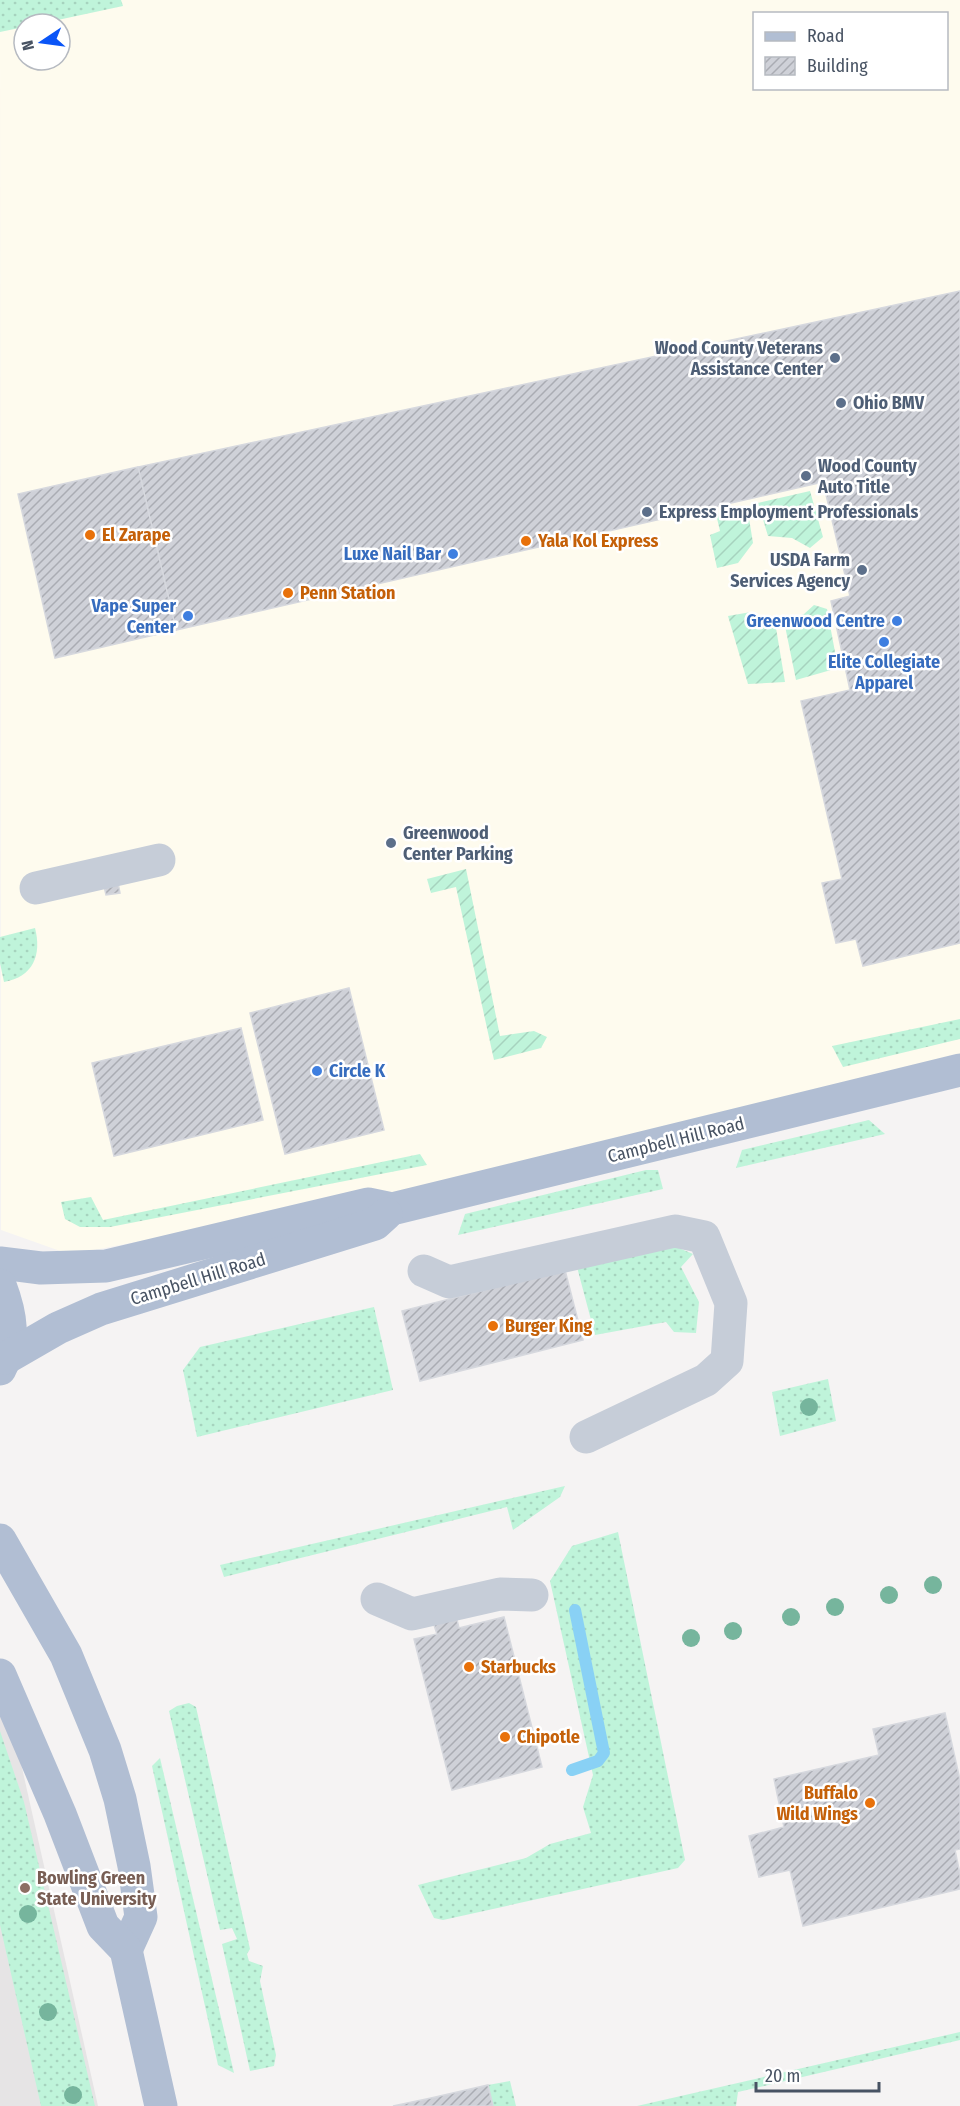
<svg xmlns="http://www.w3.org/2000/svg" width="960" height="2106" viewBox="0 0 960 2106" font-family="'Fira Sans Condensed',sans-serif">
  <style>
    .commercial { fill: #fefbee; fill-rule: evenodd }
    .education { fill: #e6e4e5 }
    .grass { fill: url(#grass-dots) }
    .garden { fill: url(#garden-furrows) }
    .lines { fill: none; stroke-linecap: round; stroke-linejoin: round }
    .stream { stroke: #89d1f5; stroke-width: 12 }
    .building { fill: url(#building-hatch); stroke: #d6d8de; stroke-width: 1.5 }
    .minor { stroke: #c6cdd8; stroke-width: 33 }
    .major { stroke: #b1bed3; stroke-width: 33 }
    .tree { fill: #76b59d }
    .service-dot { fill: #5c6f8a; stroke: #fff; stroke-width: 2 }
    .food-dot { fill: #e8710a; stroke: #fff; stroke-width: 2 }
    .shop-dot { fill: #3f7fe0; stroke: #fff; stroke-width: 2 }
    .education-dot { fill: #8d6e63; stroke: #fff; stroke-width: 2 }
    .labels { text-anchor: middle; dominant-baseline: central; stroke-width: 5; stroke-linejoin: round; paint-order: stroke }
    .service-label { font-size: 18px; font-weight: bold; fill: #4e5e75; stroke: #fff; text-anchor: start }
    .food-label { font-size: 18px; font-weight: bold; fill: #c56008; stroke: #fff; text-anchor: start }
    .shop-label { font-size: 18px; font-weight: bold; fill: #366cbe; stroke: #fff; text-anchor: end }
    .street-label { font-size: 18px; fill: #485363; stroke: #fff }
    .education-label { font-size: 18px; font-weight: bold; fill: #785e54; stroke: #fff; text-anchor: start }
  </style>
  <defs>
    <pattern id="grass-dots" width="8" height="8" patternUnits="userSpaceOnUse" patternTransform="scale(1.5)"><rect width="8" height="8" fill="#bff4da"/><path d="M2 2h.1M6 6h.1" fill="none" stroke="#a6d3be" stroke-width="1.8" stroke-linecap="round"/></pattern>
    <pattern id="garden-furrows" width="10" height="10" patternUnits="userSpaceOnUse" patternTransform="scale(1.5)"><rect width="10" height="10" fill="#bff4da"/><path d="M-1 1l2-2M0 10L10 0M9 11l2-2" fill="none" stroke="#a6d3be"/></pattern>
    <pattern id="building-hatch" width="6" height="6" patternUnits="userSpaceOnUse" patternTransform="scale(1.5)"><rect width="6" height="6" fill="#cfd1d8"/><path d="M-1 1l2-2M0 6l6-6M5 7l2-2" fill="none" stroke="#aaacb3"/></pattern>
  </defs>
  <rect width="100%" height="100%" fill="#f5f3f3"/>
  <!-- commercial -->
  <path class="commercial" d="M0,0h960v1070l-594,128 -272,52 -31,2 -62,-22zM754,14h192v74h-192zM24,24h36v36h-36z"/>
  <!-- education -->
  <path class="education" d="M0,1670l98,436h-98z"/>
  <!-- grass -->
  <g class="grass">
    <path d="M0,0h121l2,6 -84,18h-15v3l-24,5z"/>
    <path d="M35,928c7,27 -2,49 -31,54l-4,-19v-26z"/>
    <path d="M960,1019v20l-117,28 -11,-21z"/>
    <path d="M869,1120l16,14 -149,34 6,-18z"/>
    <path d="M420,1154l7,11 -317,62h-30l-15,-8 -4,-17 30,-5 12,23z"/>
    <path d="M646,1170h12l5,19 -205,46 7,-21z"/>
    <path d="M667,1243l26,11 -12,13 18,35 -3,31 -22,-1 -8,-10 -71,13 -18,-68z"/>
    <path d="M374,1307l19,83 -196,47 -14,-67 17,-23z"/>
    <path d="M828,1379l8,42 -56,15 -8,-44z"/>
    <path d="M565,1486l-5,11 -47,33 -6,-23 -283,70 -4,-12z"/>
    <path d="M618,1532l67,328 -7,8 -235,52 -9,-2 -16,-33 108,-27 24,-14 41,-11 -8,-26 10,-32 -43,-194 22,-35z"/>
    <path d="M189,1703l7,4 54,242 -3,5 2,7 14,5 -3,15 16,74 -2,11 -24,5 -28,-127 15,-5 -5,-11 -12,2 -51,-219 8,-5z"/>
    <path d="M0,1731l24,71 71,304h-54l-41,-181z"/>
    <path d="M160,1758l74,315 -16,-8 -66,-299z"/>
    <path d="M960,2032v8l-222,52 -2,14h-99z"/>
    <path d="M510,2081l6,25h-23l-5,-21z"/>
  </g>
  <!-- garden -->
  <g class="garden">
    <path d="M810,491l13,46 -13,11 -18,-10 -24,-2 -10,-33z"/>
    <path d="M747,506l6,37 -15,20 -21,5 -7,-33 10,-4 -4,-17z"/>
    <path d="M814,605l13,4 11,59 -42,12 -12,-59 20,-7z"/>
    <path d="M751,612l24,10 10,60 -37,2 -20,-68z"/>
    <path d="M466,869l34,167 34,-5 13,6 -6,11 -47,12 -38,-173 -25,6 -4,-14z"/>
  </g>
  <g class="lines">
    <!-- stream -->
    <path class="stream" d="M572,1770l26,-9 6,-8 -29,-143"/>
  </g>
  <!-- building -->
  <g class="building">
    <path d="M960,291v652l-97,23 -7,-27 -20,4 -14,-60 20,-4 -41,-178 49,-11 -19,-89 19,-5 -27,-114 -647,148 -38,-163z"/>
    <path d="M138,467l38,163 -121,28 -37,-164z"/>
    <path d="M118,883l2,10 -14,2 -2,-9z"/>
    <path d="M349,988l35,142 -99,24 -35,-141z"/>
    <path d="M241,1028l22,92 -149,36 -22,-93z"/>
    <path d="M565,1270l18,70 -163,41 -18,-70z"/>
    <path d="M456,1616l3,12 45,-11 38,150 -90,23 -38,-151 23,-5 -4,-12z"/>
    <path d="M945,1713l15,67v69l-5,1 5,24v15l-157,37 -13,-56 -31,7 -10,-41 35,-9 -10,-48 105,-24 -6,-26z"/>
    <path d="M488,2085l5,21h-100l38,-8z"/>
  </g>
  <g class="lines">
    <!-- minor -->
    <g class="minor">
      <path d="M36,888l123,-28"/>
      <path d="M424,1271l25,11 226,-51 29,6 27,66 -4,58 -21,19 -120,57"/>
      <path d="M377,1599l35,15 88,-20 32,1"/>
    </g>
    <!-- major -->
    <g class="major">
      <path d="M0,1263l41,5 65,-2 262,-62 24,5 568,-139"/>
      <path d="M0,1285c11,29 16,55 0,84"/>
      <path d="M6,1358l52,-30 43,-19 274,-85 11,-10"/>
      <path d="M0,1540l66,115 39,95 15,49 14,67 7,51 -15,33"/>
      <path d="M0,1675l60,139 43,112 23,24 35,156"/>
    </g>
  </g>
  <!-- trees -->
  <g class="tree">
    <circle cx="809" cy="1407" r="9"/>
    <circle cx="933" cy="1585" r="9"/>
    <circle cx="889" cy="1595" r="9"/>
    <circle cx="835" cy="1607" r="9"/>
    <circle cx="791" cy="1617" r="9"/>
    <circle cx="733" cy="1631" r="9"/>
    <circle cx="691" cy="1638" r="9"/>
    <circle cx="28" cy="1914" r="9"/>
    <circle cx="48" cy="2012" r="9"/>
    <circle cx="73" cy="2095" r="9"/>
  </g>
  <!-- markers -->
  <g class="service-dot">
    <circle cx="835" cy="358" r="6"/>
    <circle cx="841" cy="403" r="6"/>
    <circle cx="806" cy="476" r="6"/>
    <circle cx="647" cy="512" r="6"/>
    <circle cx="862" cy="570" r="6"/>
    <circle cx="391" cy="843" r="6"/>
  </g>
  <g class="food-dot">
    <circle cx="90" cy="535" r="6"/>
    <circle cx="526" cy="541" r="6"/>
    <circle cx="288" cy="593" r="6"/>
    <circle cx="493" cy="1326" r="6"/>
    <circle cx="469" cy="1667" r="6"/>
    <circle cx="505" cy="1737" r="6"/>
    <circle cx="870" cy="1803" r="6"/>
  </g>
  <g class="shop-dot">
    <circle cx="453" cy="554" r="6"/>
    <circle cx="188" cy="616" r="6"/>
    <circle cx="897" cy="621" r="6"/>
    <circle cx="884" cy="642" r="6"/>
    <circle cx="317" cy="1071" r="6"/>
  </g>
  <circle class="education-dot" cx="25" cy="1888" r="6"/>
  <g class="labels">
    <!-- service labels -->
    <g class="service-label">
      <text x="823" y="348" text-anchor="end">Wood County Veterans<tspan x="823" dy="21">Assistance Center</tspan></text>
      <text x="853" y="403">Ohio BMV</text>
      <text x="818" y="466">Wood County<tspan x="818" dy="21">Auto Title</tspan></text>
      <text x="659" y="512">Express Employment Professionals</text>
      <text x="850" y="560" text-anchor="end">USDA Farm<tspan x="850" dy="21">Services Agency</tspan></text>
      <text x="403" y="833">Greenwood<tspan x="403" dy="21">Center Parking</tspan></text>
    </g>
    <!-- food labels -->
    <g class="food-label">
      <text x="102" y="535">El Zarape</text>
      <text x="538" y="541">Yala Kol Express</text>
      <text x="300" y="593">Penn Station</text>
      <text x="505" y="1326">Burger King</text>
      <text x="481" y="1667">Starbucks</text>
      <text x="517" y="1737">Chipotle</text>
      <text x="858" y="1793" text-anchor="end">Buffalo<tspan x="858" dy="21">Wild Wings</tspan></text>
    </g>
    <!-- shop labels -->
    <g class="shop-label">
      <text x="441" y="554">Luxe Nail Bar</text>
      <text x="176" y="606">Vape Super<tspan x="176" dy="21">Center</tspan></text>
      <text x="885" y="621">Greenwood Centre</text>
      <text x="884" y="662" text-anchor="middle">Elite Collegiate<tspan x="884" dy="21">Apparel</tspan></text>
      <text x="329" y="1071" text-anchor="start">Circle K</text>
    </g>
    <!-- street labels -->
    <g class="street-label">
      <text transform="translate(676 1140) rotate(-14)">Campbell Hill Road</text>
      <text transform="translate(198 1279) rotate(-17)">Campbell Hill Road</text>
    </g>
    <!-- education labels -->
    <g class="education-label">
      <text x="37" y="1878">Bowling Green<tspan x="37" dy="21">State University</tspan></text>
    </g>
  </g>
  <!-- legend -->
  <rect x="753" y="12" width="195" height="78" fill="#ffffff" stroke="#b6bac1" stroke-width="1.5"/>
  <rect x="765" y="32" width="30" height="9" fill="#b1bed3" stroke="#b6bac1" stroke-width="1.5"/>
  <text x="807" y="42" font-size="18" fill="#485363">Road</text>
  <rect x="765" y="57" width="30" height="18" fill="url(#building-hatch)" stroke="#b6bac1" stroke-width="1.5"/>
  <text x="807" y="72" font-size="18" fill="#485363">Building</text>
  <!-- north arrow -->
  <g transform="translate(42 42) rotate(257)"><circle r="28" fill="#ffffff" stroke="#b6bac1" stroke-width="1.5"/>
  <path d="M0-4.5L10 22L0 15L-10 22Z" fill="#0a55f7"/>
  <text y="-9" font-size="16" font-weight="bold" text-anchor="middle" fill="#485363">N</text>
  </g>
  <!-- scale -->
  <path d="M756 2082v9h123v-9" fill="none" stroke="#485363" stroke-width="3"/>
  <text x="765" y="2082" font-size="18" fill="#485363" stroke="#ffffff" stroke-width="4.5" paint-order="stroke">20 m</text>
</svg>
